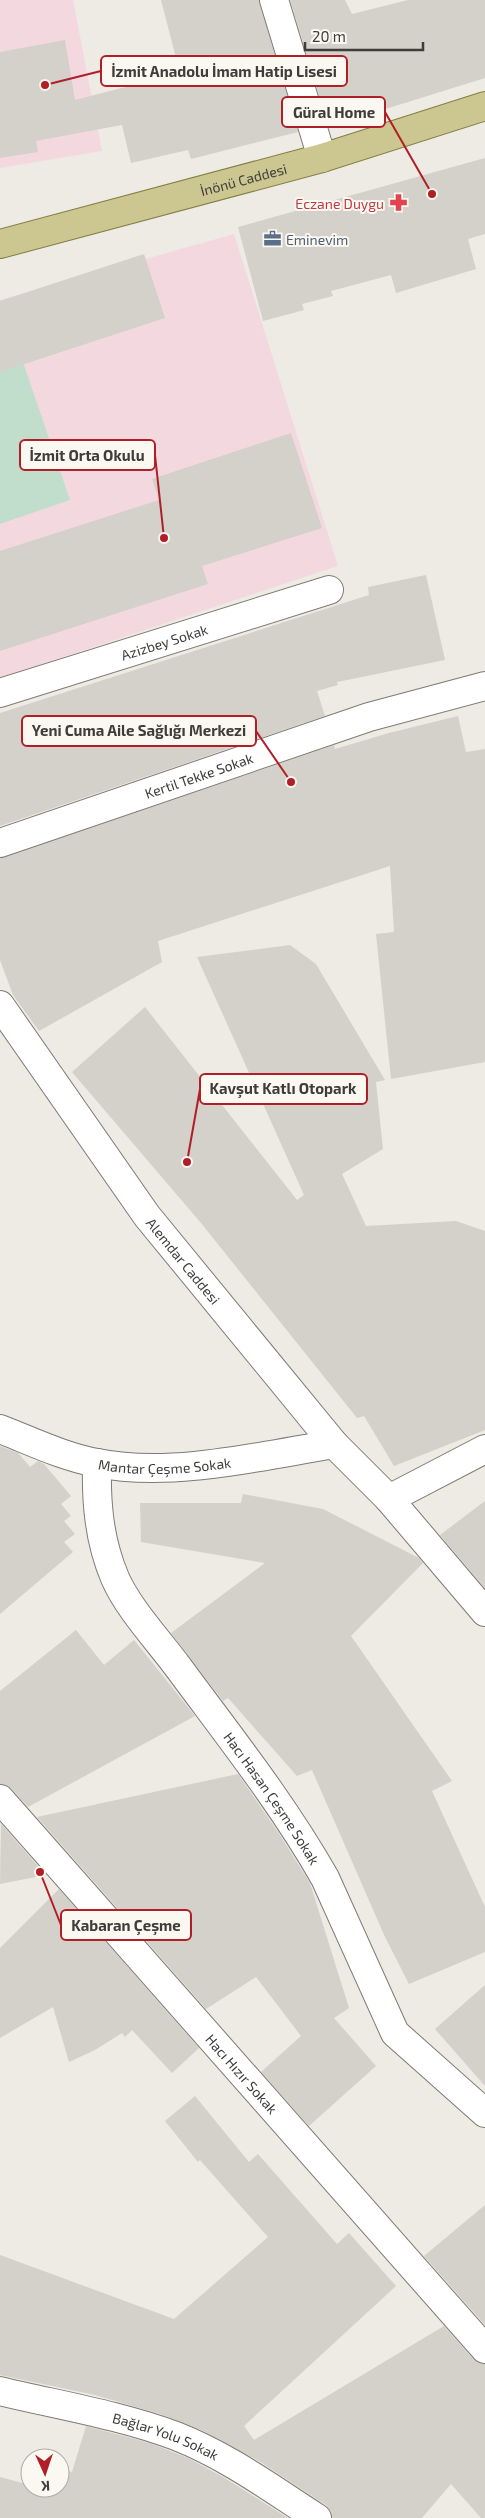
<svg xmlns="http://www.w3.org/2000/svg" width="485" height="2518" viewBox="0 0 485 2518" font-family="'Exo 2',sans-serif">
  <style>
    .education { fill: #f3d9df }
    .green { fill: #c1decc }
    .building { fill: #d4d0ca }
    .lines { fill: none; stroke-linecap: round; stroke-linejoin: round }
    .street-casing { stroke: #7e7b75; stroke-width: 30 }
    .primary-casing { stroke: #847f42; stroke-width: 30 }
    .street { stroke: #fff; stroke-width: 28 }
    .primary { stroke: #ccc790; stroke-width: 28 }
    .labels { text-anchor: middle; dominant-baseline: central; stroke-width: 4; stroke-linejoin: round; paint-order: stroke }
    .street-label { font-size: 14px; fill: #3e3d3a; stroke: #fbf8f1 }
    .health-label { font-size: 14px; fill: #be3a42; stroke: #fbf8f1; text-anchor: end }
    .service-label { font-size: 14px; fill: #4e5e75; stroke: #fbf8f1; text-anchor: start }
    .leader { fill: none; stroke: #b01e28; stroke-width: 2 }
    .callout-dot { fill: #b01e28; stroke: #fbf8f1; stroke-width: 2 }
    .callout { fill: #fbf8f1; stroke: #b01e28; stroke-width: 2 }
    .callout-label { font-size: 15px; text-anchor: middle; font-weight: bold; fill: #3e3d3a }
  </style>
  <rect width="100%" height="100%" fill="#eeeae4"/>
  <!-- education -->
  <g class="education">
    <path d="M0,0h73l29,151 -102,17z"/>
    <path d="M234,234l104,332 -338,112v-378z"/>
  </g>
  <!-- green -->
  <path class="green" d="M23,362l47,138 -70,24v-155z"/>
  <!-- building -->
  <g class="building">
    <path d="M161,0h98l39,132 -107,27 -3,-9 -57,13 -9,-38 -86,16 2,11 -38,6v-106l65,-12 10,60 105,-27z"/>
    <path d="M290,0h55l7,14 56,-14h77v78l-93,29 -64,18z"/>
    <path d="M485,158v76l-17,5 8,30 -80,24 -5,-18 -60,16 2,5 -31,8 2,6 -41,11 -25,-94z"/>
    <path d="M144,254l21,64 -165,54v-71z"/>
    <path d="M291,433l31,95 -120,38 6,18 -208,67v-100l159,-51 -7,-21z"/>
    <path d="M426,575l19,85 -108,22 1,3 -21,6 8,25 -325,110v-113l369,-118 -1,-8z"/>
    <path d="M458,716l8,36 19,-3v313l-94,17 -15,-145 18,-2 -4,-66 -232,75 4,21 -123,69 -26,-36 -13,-35v-102l334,-113 1,4 54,-16z"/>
    <path d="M290,945l26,19 69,116 -9,2 7,67 -41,25 24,52 90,-5 29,10v199l-91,36 -30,-50 -7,2 -156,-195 -129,-151 73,-65 152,193 7,-5 -107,-238z"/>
    <path d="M0,1446l18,7 12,14 8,-6 6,3 27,32 -10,8 10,12 -7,5 11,13 -11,8 9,10 -73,62z"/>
    <path d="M243,1494l80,15 96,49 4,5 -72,73 101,145 -20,10 53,116v45l-76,32 -24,-47 -73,-167 -15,6 -69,-78 -5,3 -52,-68 94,-70 -124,-21 -1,-39h101z"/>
    <path d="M485,1501v87l-45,-53z"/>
    <path d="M76,1630l28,35 30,-25 61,76 -167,91 -17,-19 -11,-4v-93z"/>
    <path d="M238,1774l40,58 32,51 39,125 -15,10 42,48 -67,60 -48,-54 40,-36 -45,-59 -50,32 -169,-192z"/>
    <path d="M1,1824l45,51 -46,9z"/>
    <path d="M59,1889l140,159 -27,25 -40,-43 -7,7 -3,-4 -27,17 -26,12 -16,-55 -53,31v-90z"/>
    <path d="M485,1985v101l-50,-57z"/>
    <path d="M195,2096l54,66 9,-8 79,90 12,-11 47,53 -152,140 10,14 190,-114 29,33 12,5v154h-4l-30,-34 -29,34h-90l-1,-7 -5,-6 -69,-45 -56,-30 -41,-16 -65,-19 -95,-20v-120l174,64 94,-82 -68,-77 -2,2 -33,-41z"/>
    <path d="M485,2205v120l-61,-69z"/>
    <path d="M86,2426l64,17 38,15 35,19 65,41h-288v-41l30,8v3l30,5v-24l12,3z"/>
  </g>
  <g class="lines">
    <defs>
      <g id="street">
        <path d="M274,0l48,158"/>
        <path id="s1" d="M0,693l329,-103"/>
        <path id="s2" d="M0,843l369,-126 116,-31"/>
        <path id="s3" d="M0,1005l147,211 187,228 55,55 96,113"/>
        <path id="s4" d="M0,1429c31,12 64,28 97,34 73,15 164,-7 237,-19"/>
        <path id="s5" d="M97,1463c-1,40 2,77 18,115 13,30 43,62 63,89 51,69 105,137 147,211l70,155 90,80"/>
        <path d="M389,1499l96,-50"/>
        <path id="s6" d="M0,1799l485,550"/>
        <path id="s7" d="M0,2391c58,14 120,24 176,45 51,20 96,53 141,82"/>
      </g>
      <g id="primary">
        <path id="s8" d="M0,244l322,-86 163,-52"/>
      </g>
    </defs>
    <!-- street casing -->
    <use href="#street" class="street-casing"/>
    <!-- primary casing -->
    <use href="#primary" class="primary-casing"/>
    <!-- street -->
    <use href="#street" class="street"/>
    <!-- primary -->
    <use href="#primary" class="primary"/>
  </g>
  <!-- icons -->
  <defs>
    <symbol id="pharmacy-bare" viewBox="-9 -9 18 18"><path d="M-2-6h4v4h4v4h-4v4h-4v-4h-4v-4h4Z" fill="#e0444e" stroke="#fbf8f1" stroke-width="2.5" paint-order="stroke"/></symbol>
    <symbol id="office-bare" viewBox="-9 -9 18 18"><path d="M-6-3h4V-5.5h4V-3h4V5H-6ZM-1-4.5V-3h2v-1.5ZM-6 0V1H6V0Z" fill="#5c6f8a" stroke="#fbf8f1" stroke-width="2.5" paint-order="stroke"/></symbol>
  </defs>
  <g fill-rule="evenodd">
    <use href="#pharmacy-bare" x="386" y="190" width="25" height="25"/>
    <use href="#office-bare" x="260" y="226" width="25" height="25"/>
  </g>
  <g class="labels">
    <!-- street labels -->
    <g class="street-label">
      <text stroke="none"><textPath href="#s8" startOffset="252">İnönü Caddesi</textPath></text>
      <text stroke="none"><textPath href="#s1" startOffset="172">Azizbey Sokak</textPath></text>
      <text stroke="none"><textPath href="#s2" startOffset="210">Kertil Tekke Sokak</textPath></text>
      <text stroke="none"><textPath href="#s3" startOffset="315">Alemdar Caddesi</textPath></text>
      <text stroke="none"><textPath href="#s4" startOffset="171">Mantar Çeşme Sokak</textPath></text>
      <text stroke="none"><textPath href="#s5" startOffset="388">Hacı Hasan Çeşme Sokak</textPath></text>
      <text stroke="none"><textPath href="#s6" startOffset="366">Hacı Hızır Sokak</textPath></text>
      <text stroke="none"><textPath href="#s7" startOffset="172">Bağlar Yolu Sokak</textPath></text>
    </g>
    <!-- health labels -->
    <g class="health-label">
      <text x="384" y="203">Eczane Duygu</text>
    </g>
    <!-- service labels -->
    <g class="service-label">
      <text x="286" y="239">Eminevim</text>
    </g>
  </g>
  <!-- callouts -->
  <path class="leader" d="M45 85L101 71M432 194L385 112M164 538L155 455M291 782L256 731M187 1162L200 1089M40 1872L61 1925"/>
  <g class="callout-dot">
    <circle cx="45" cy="85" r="5"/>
    <circle cx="432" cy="194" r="5"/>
    <circle cx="164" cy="538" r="5"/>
    <circle cx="291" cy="782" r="5"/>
    <circle cx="187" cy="1162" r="5"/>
    <circle cx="40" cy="1872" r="5"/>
  </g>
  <g class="callout">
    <rect x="101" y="56" width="246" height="30" rx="5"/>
    <rect x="282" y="97" width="103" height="30" rx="5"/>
    <rect x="20" y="440" width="135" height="30" rx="5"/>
    <rect x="22" y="716" width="234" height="30" rx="5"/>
    <rect x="200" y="1074" width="167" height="30" rx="5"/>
    <rect x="61" y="1910" width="130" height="30" rx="5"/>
  </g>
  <g class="callout-label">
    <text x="224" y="77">İzmit Anadolu İmam Hatip Lisesi</text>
    <text x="334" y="118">Güral Home</text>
    <text x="87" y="461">İzmit Orta Okulu</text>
    <text x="139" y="736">Yeni Cuma Aile Sağlığı Merkezi</text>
    <text x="283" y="1094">Kavşut Katlı Otopark</text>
    <text x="126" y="1931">Kabaran Çeşme</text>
  </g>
  <!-- north arrow -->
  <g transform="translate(45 2473) rotate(177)"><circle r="24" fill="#fbf8f1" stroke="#afada8"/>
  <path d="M0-4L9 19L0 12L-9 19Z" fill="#b01e28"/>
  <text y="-8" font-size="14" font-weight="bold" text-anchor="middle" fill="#3e3d3a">K</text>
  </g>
  <!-- scale -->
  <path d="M305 42v8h118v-8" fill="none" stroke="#3e3d3a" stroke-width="2.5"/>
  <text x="312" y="42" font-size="15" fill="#3e3d3a" stroke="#fbf8f1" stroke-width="4" paint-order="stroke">20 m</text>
</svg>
